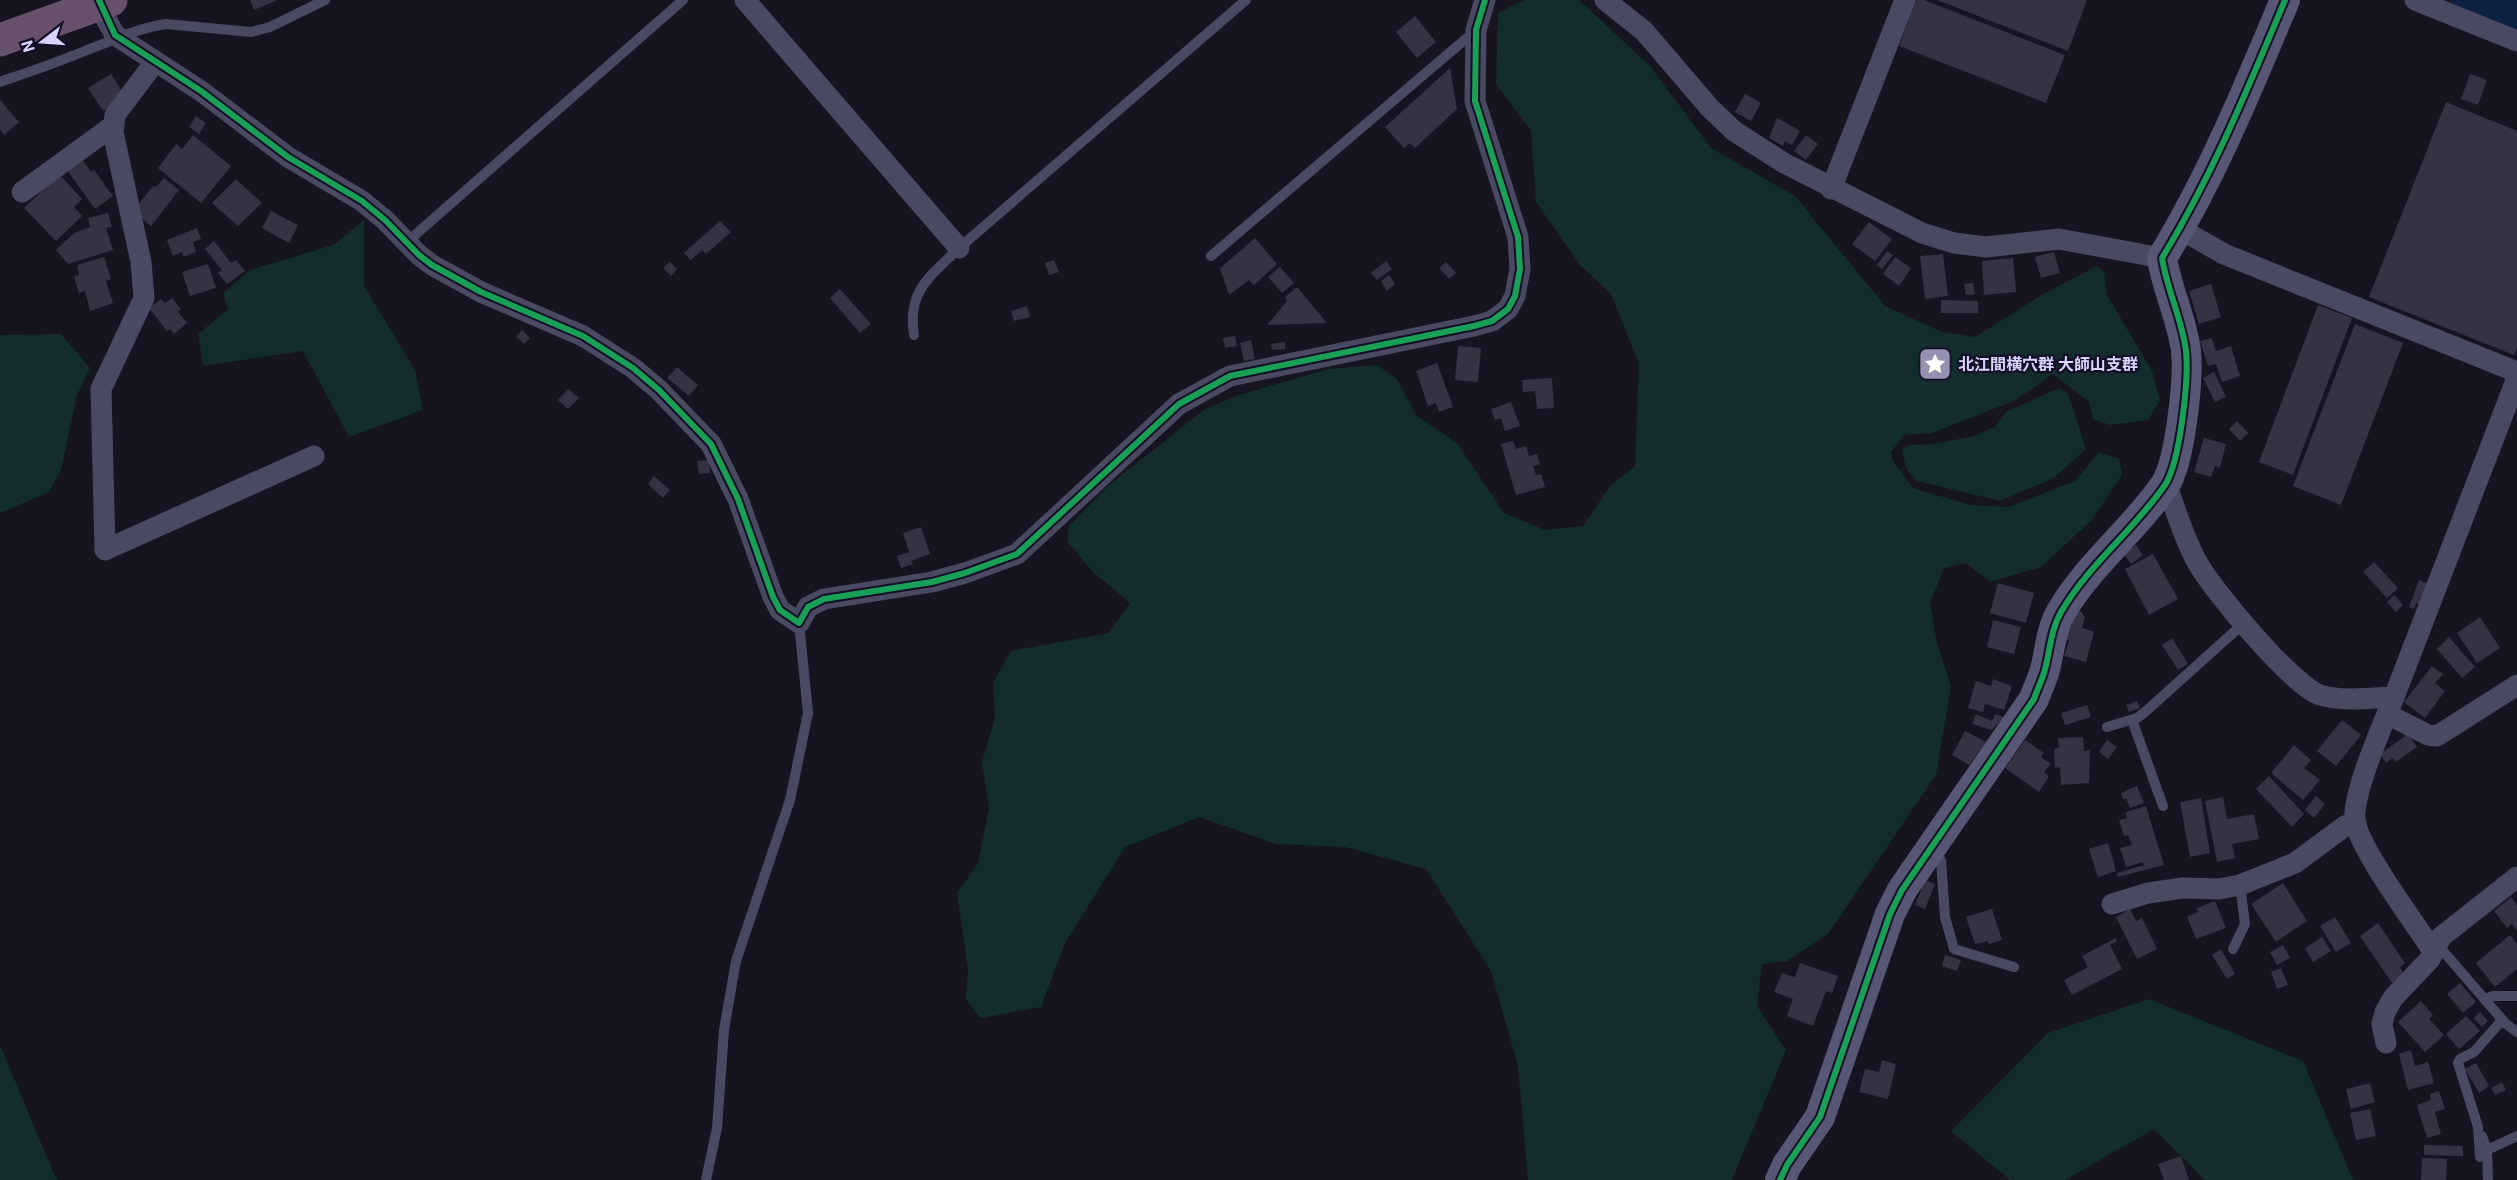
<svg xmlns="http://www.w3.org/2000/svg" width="2517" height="1180" viewBox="0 0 2517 1180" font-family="Roboto,'Noto Sans JP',sans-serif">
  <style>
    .green { fill: #132c2d }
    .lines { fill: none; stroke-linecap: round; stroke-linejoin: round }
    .river { stroke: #0d2144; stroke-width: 36 }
    .building { fill: #343243 }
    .lane { stroke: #4a4962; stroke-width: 10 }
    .street { stroke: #4a4962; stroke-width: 21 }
    .secondary { stroke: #575674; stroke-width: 30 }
    .highway { stroke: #67516a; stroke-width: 33 }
    .cycleway-casing { stroke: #130f26; stroke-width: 10 }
    .cycleway { stroke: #1a9f57; stroke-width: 6 }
    .labels { text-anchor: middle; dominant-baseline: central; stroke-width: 4.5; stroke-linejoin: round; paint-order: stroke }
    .poi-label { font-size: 16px; font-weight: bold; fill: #d9d4ff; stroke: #130f26; text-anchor: start }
  </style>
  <rect width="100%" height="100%" fill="#161421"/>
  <!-- green -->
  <g class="green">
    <path d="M1524,0h55l71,66 61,82 84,48 90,110 57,26 33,5 68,-43 54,-28 7,6 3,23 45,76 8,29 -12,20 -38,5 -17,-6 -4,-17 -36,-28 -39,27 -82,32 -28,2 -13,17 2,9 20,27 57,17 38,2 67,-26 24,-29 20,7 3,16 -30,45 -51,47 -51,15 -24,-19 -22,5 -14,35 7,40 14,43 -15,89 -108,159 -41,27 -25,3 -5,42 29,44 -54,130h-204l-10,-114 -27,-95 -65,-102 -81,-22 -69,-3 -77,-27 -74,30 -60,96 -24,64 -61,11 -14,-18 2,-31 -11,-76 21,-30 11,-54 -7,-47 13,-44 -2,-35 18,-32 98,-18 21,-30 -37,-31 -26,-31 2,-15 40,-41 96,-76 34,-14 89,-26 49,-4 20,14 19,36 41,28 47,70 41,17 38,-4 28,-41 24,-19 4,-102 -28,-70 -31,-29 -44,-63 -5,-71 -35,-47 2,-71z"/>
    <path d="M364,220v66l51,84 8,40 -74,27 -46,-86 -100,15 -5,-32 30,-25 -5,-16 27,-23 83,-25z"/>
    <path d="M61,334l29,34 -13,27 -16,75 -12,22 -49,21v-178z"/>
    <path d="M2059,388l9,5 18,56 -32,29 -54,23 -83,-20 -11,-12 -4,-20 7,-4 24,-1 42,-8 19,-9 12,-15z"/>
    <path d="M2149,999l154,62 50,119h-148l-51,-51 -89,51h-55l-59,-49 97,-98z"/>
    <path d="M0,1045l54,129 4,6h-58z"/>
  </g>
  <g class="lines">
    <!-- river -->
    <path class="river" d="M2469,0l48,19"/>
  </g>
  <!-- building -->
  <g class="building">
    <path d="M250,0h27l-23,10z"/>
    <path d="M1916,0h8l141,55 -19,48 -147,-57z"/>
    <path d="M1937,0h150l-19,51z"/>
    <path d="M1415,16l21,26 -19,16 -21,-26z"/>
    <path d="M1450,68l7,41 -42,39 -5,-5 -6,5 -19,-21z"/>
    <path d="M111,74l12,19 -10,6 3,4 -13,8 -15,-23z"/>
    <path d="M2470,74l17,6 -9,25 -17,-6z"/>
    <path d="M1745,94l16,9 -10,18 -16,-9z"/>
    <path d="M0,100l19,22 -15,13 -4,-6z"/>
    <path d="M2446,102l71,29v217l-3,7 -145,-58z"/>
    <path d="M196,116l10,7 -7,11 -10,-7z"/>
    <path d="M1777,118l23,13 -8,14 -7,-4 -2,5 -14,-8z"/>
    <path d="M193,135l38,31 -30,37 -43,-35 18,-24 6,5z"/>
    <path d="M1806,135l12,9 -12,16 -12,-9z"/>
    <path d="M82,159l9,13 3,-2 19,26 -18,13 -28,-39z"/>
    <path d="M59,174l23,25 -8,8 8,9 -26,25 -32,-33z"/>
    <path d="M164,178l15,12 -28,36 -18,-15 20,-25 3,1z"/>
    <path d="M236,179l26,24 -24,23 -26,-23z"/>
    <path d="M271,211l27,14 -9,18 -27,-15z"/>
    <path d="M108,213l4,14 -6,1 7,22 -45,14 -12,-14 18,-17 16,-6 -2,-9z"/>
    <path d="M720,221l11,11 -25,22 -4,-4 -11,10 -7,-7z"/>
    <path d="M1869,222l23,17 -17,22 -23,-17z"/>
    <path d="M197,228l4,11 -8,3 3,10 -13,5 -1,-5 -9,4 -6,-16z"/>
    <path d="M1255,238l22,26 -23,21 -5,-5 -20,15 -9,-27z"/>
    <path d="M214,241l17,22 5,-3 9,11 -18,13 -9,-11 4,-3 -17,-21z"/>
    <path d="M1887,251l6,4 -11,14 -5,-4z"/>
    <path d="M2054,252l6,21 -19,5 -6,-21z"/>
    <path d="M1943,254l5,42 -23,3 -5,-43z"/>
    <path d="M104,257l7,22 -5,2 7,22 -23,8 -5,-20 -6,2 -5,-17 5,-1 -2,-10z"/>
    <path d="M1895,257l16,11 -12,18 -16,-12z"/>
    <path d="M2013,258l3,34 -32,3 -2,-34z"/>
    <path d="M1054,260l5,12 -10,3 -4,-12z"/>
    <path d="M1386,261l6,8 -15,11 -6,-7z"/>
    <path d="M670,262l7,7 -6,7 -8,-8z"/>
    <path d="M1446,262l10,11 -7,6 -10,-11z"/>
    <path d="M208,264l8,24 -26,8 -8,-24z"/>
    <path d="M1280,267l14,16 -12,10 -14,-16z"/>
    <path d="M1389,275l6,9 -8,7 -6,-10z"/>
    <path d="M1973,283l2,11 -9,1 -2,-11z"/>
    <path d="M2211,284l10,33 -22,7 -10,-33z"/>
    <path d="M1297,287l30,36 -60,2 20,-24 -2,-4z"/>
    <path d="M840,289l31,35 -11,9 -30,-35z"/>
    <path d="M172,298l9,11 -3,3 9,11 -13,11 -4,-5 -3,2 -18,-23 12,-9 4,4z"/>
    <path d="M1941,300l37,1v12h-37z"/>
    <path d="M2318,305l34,13 -59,157 -34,-13z"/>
    <path d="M1027,306l3,11 -16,4 -3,-10z"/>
    <path d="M2355,324l48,19 -62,162 -48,-19z"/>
    <path d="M522,330l8,8 -6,6 -8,-7z"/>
    <path d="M1235,336l2,10 -12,2 -2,-10z"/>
    <path d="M2212,338l4,13 15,-5 9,30 -18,6 -6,-18 -8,2 -8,-25z"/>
    <path d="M1251,340l4,19 -11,2 -4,-18z"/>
    <path d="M1285,342v7l-13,1 -1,-6z"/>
    <path d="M1458,346l23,2 -3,34 -23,-2z"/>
    <path d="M1437,363l16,44 -14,5 -3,-9 -8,3 -12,-35z"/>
    <path d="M677,367l21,18 -9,11 -22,-18z"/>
    <path d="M2214,372l12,25 -11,5 -12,-24z"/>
    <path d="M1552,378l2,30 -17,1 -2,-18 -12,1 -1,-12z"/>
    <path d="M568,389l11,9 -11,11 -10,-9z"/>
    <path d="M1511,402l9,24 -15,5 -4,-13 -6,2 -4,-11z"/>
    <path d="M2237,421l11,12 -8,8 -11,-12z"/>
    <path d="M2204,438l22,6 -6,24 -5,-2 -4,11 -17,-5z"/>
    <path d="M1513,441l3,8 10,-3 3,10 8,-2 3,10 -7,2 3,9 5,-1 4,13 -29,8 -15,-51z"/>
    <path d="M709,460l1,13 -11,1 -2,-13z"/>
    <path d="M654,476l16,14 -7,8 -15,-14z"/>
    <path d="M921,527l9,27 -19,7 2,3 -12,4 -4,-12 12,-4 -6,-19z"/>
    <path d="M2136,545l7,10 -12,9 -7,-10z"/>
    <path d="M2153,554l25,45 -29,16 -24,-46z"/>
    <path d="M2374,562l24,26 -11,10 -24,-26z"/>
    <path d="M2419,580l9,4 -8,21 -4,-2 -2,6 -5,-2z"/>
    <path d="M1998,583l36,10 -8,30 -36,-10z"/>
    <path d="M2394,595l9,10 -7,7 -9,-10z"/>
    <path d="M2078,608l7,9 -3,11 12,4 -8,30 -22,-6 5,-15 -3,-2z"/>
    <path d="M2480,617l20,31 -23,15 -20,-30z"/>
    <path d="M1993,620l28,7 -7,27 -27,-7z"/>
    <path d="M2449,637l26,30 -13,11 -25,-29z"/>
    <path d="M2172,638l16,26 -10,6 -16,-25z"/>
    <path d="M2432,666l11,8 -8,9 10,8 -20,27 -21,-16z"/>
    <path d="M1993,679l19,7 -8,24 -19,-6 -2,8 -15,-4 8,-27 15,5z"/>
    <path d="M2137,701l3,7 -11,4 -3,-7z"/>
    <path d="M2087,705l4,12 -26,8 -4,-12z"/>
    <path d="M1976,714l16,7 3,-7 9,3 -12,13 -20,-6z"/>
    <path d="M2342,720l19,15 -25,31 -19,-15z"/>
    <path d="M1965,731l21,11 -17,23 -17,-10z"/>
    <path d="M2408,734l9,13 -21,15 -3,-4 -7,5 -6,-9z"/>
    <path d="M2083,737l1,14 6,-1 -1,33 -28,2 -1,-18 -5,1 -1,-19 5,-1 -1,-10z"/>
    <path d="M2025,740l19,13 -3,4 10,7 -7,8 5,4 -10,16 -34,-24z"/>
    <path d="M2107,740l10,7 -9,12 -9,-7z"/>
    <path d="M2294,745l17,15 -7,8 16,12 -17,20 -32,-27z"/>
    <path d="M2269,776l35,38 -12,13 -36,-38z"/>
    <path d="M2137,786l7,17 -14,5 -4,-10 -3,1 -2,-6z"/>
    <path d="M2316,796l9,8 -11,14 -9,-8z"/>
    <path d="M2223,797l4,22 27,-5 5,25 -27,5 3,14 -18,4 -12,-61z"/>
    <path d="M2201,798l9,55 -20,4 -10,-55z"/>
    <path d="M2146,806l18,59 -46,12 -1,-4 27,-8 -1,-3 -17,5 -6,-19 12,-3 -4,-10 -4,1 -5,-16 8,-2 -1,-6z"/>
    <path d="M2108,843l8,28 -18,6 -9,-28z"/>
    <path d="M1925,880l10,4 -10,25 -10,-4z"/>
    <path d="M2283,883l24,38 -31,21 -25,-38z"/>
    <path d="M2511,897l6,8v26l-5,-7 -5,4 -13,-17z"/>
    <path d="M2215,901l11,27 -30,11 -9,-22 11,-5 -1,-4z"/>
    <path d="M1992,909l10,31 -13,4 -1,-3 -13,3 -9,-27z"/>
    <path d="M2130,909l6,12 6,-3 15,31 -20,10 -21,-42z"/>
    <path d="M2335,917l16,26 -15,9 -16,-26z"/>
    <path d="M2378,923l27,40 -5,4 4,7 -6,8 -6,1 -32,-47z"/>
    <path d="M2510,935l7,9v25l-22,18 -19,-24z"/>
    <path d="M2322,937l9,14 -18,11 -8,-14z"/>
    <path d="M2116,938l1,3 -7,4 12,24 -50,26 -8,-15 24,-13 -6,-11z"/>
    <path d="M2283,945l7,13 -13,7 -7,-13z"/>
    <path d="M2221,949l14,25 -8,5 -15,-24z"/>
    <path d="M1945,955l16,5 -4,11 -15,-5z"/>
    <path d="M1800,963l38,13 -6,17 -6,-2 -13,35 -26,-10 6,-17 -19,-7 8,-19 13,4z"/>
    <path d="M2281,968l7,17 -11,4 -6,-17z"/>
    <path d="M2460,983l16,19 -13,11 -16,-19z"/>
    <path d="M2421,1001l12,14 -4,4 15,16 -19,17 -27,-30z"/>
    <path d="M2480,1012l8,9 -6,6 -8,-9z"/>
    <path d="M2466,1016l14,15 -21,18 -13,-15z"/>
    <path d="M2411,1050l4,16 13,-4 6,21 -26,7 -9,-36z"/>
    <path d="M1882,1060l14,4 -8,35 -29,-7 6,-23 14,3z"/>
    <path d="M2476,1063l13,23 -10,7 -14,-24z"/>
    <path d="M2502,1082l4,8 -11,5 -4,-7z"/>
    <path d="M2370,1083l5,19 -24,7 -5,-20z"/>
    <path d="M2439,1091l6,18 -10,3 6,22 -14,4 -10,-33 14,-5 -1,-6z"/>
    <path d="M2370,1109l6,27 -20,4 -6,-27z"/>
    <path d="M2424,1145l39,1v10l-39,-1z"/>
    <path d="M2181,1156l8,24h-25l-6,-16z"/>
    <path d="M2422,1158l25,1 -1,21h-25z"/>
  </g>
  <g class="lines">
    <!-- lane -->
    <g class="lane">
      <path d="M0,82c29,-10 59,-20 87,-32 27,-10 51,-22 79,-26l85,8 19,-5 55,-27"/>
      <path d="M407,242l276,-242"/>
      <path d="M1211,256l264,-225"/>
      <path d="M914,335c-7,-45 16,-58 45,-87l287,-248"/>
      <path d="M2132,720l31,86"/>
      <path d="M2107,727l30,-9 8,-6 99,-89"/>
      <path d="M1934,848l7,12 4,57 9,32 60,18"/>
      <path d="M2437,944l69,80 11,8"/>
      <path d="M2233,949l12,-25 -5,-39"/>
      <path d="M2485,999l8,-3h24"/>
      <path d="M2482,1136l5,14 1,30"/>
      <path d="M2487,1150l30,-14"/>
      <path d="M2480,1157l-2,-30 -20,-64 2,-4 14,-7 28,-32"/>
      <path d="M706,1180l11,-52 7,-98 12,-69 54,-161 18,-87 -9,-90"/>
    </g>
    <!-- street -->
    <g class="street">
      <path d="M745,0l214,248"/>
      <path d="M1605,0l39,31 65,76 25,24 50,32 138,70 32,10 32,4 73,-8 103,19"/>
      <path d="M2415,0l102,41"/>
      <path d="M105,17l10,18 86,56 87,66 74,44 23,19 34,35 13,10 49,27 102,44 50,32 26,22 52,54 27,55 35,98 7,13 19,13 9,-16 16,-8 108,-17 33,-9 52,-19 162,-150 51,-28 244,-50 18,-5 16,-12 7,-13 5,-27 -2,-32 -43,-136 1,-71 9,-30"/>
      <path d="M155,62l-40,53 -2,17 28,130 3,36 -43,91 4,161 209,-94"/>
      <path d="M1831,189l74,-189"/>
      <path d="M22,192l92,-67"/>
      <path d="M2180,229l44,25 293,118"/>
      <path d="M2166,483c9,25 17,53 30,77 15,29 96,125 124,135 23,7 51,3 74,2l123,-319"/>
      <path d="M2394,697c-11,27 -42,97 -39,123 3,27 61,105 78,131"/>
      <path d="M2387,714l41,21 9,1 80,-51"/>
      <path d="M2112,904l36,-11 35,-5 36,1 21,-4 55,-22 50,-37 11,-3"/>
      <path d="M2386,1043l-4,-19 3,-12 8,-14 37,-39 11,-22 76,-60"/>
    </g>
    <!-- secondary -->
    <path class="secondary" d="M1780,1180l7,-15 33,-48 70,-203 12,-24 132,-191c3,-9 7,-17 10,-26 6,-20 6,-42 17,-61 28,-48 73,-82 104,-127 15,-23 24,-106 21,-134 -4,-32 -19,-61 -24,-93 50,-82 86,-170 123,-258"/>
    <!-- highway -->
    <path class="highway" d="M0,40l111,-40"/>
    <defs>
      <g id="cycleway">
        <path d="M99,0l16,35 86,56 87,66 74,44 23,19 34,35 13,10 49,27 102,44 50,32 26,22 52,54 27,55 35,98 7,13 19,13 9,-16 16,-8 108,-17 33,-9 52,-19 162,-150 51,-28 244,-50 18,-5 16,-12 7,-13 5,-27 -2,-32 -43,-136 1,-71 9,-30"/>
        <path d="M1780,1180l7,-15 33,-48 70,-203 12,-24 132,-191c3,-9 7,-17 10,-26 6,-20 6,-42 17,-61 28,-48 73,-82 104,-127 15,-23 24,-106 21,-134 -4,-32 -19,-61 -24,-93 50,-82 86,-170 123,-258"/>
      </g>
    </defs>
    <!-- cycleway casing -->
    <use href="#cycleway" class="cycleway-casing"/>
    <!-- cycleway -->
    <use href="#cycleway" class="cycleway"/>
  </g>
  <!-- icons -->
  <defs>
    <symbol id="sight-square" viewBox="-11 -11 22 22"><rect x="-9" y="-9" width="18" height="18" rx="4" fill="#9591b1" stroke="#130f26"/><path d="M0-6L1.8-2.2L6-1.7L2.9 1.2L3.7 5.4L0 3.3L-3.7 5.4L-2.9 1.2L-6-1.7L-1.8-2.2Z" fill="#fff"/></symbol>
  </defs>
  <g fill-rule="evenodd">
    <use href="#sight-square" x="1916" y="345" width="38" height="38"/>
  </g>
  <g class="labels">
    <!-- poi labels -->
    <g class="poi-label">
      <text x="1958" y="364">北江間横穴群 大師山支群</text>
    </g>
  </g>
  <!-- north arrow -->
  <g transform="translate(42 42) rotate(253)" stroke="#130f26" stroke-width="4.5" paint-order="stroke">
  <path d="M0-4.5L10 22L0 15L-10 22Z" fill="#d9d4ff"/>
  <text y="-9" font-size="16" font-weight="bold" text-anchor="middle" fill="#d9d4ff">N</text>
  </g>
</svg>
